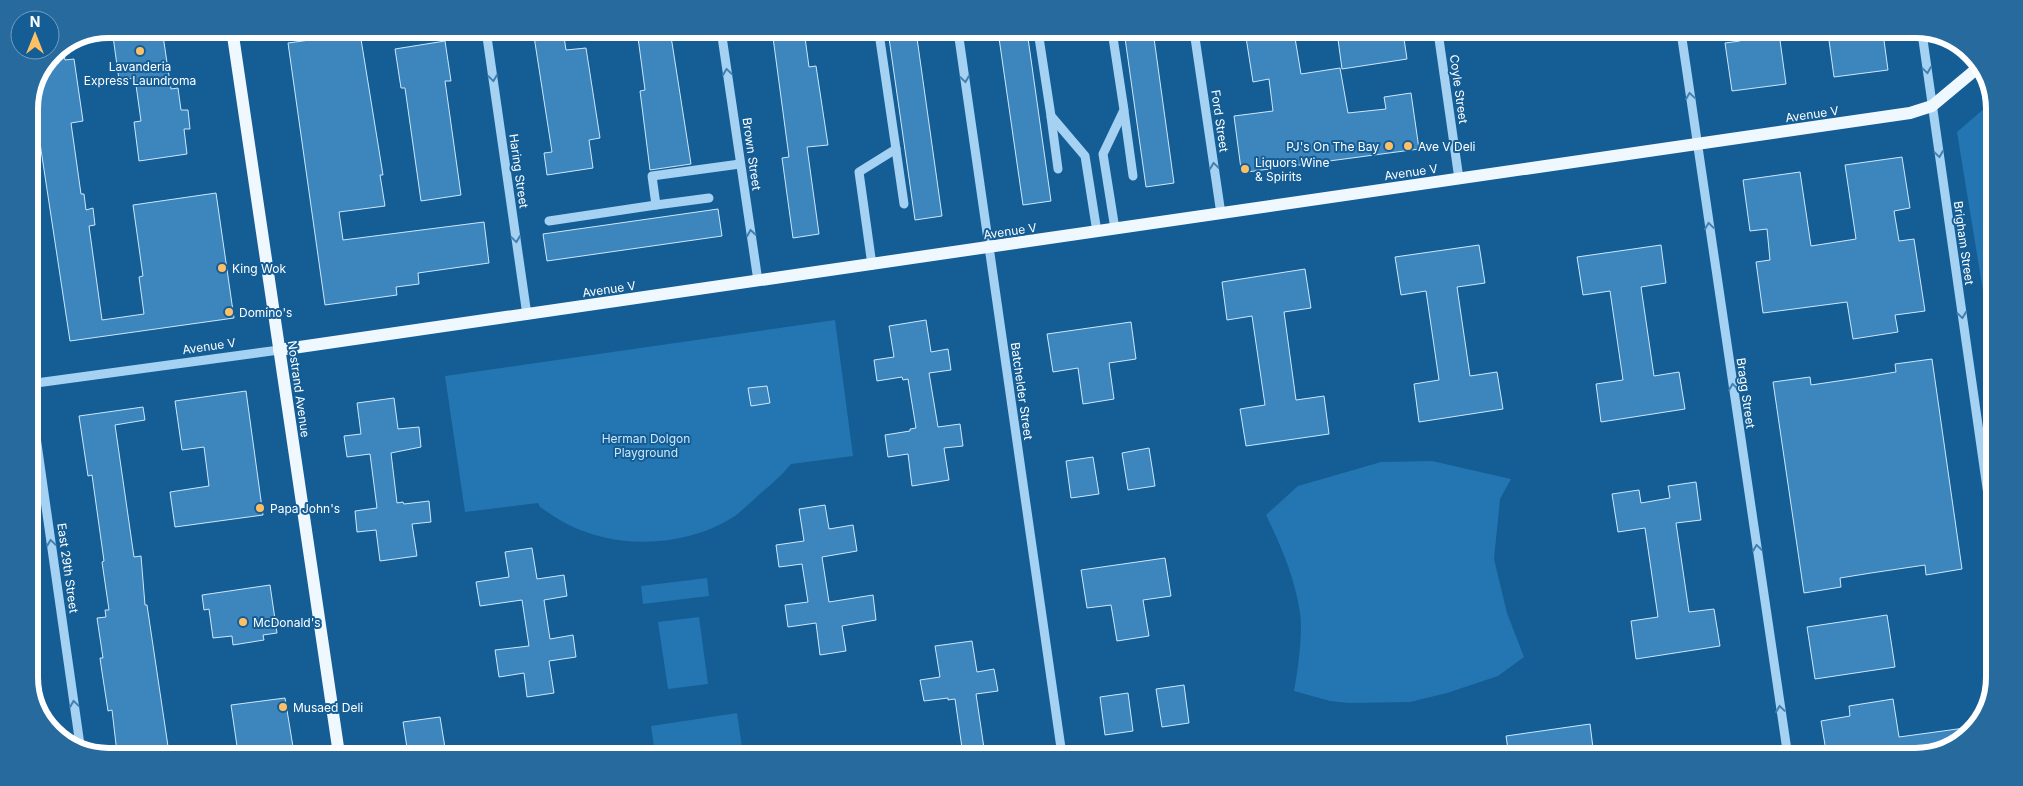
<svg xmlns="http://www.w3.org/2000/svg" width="2023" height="786" viewBox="0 0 2023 786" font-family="Inter,sans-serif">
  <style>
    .green { fill: #2376b2 }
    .building { fill: #3d86bd; stroke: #cce8fc }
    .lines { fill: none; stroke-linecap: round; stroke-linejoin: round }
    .minor { stroke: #a5d1f2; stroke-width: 9 }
    .major { stroke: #eff7ff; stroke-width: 12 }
    .oneway { stroke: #4080b1 }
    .poi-dot { fill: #ffc065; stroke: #145d95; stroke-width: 2 }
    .labels { text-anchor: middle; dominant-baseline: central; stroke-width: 4; stroke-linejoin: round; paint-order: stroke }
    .poi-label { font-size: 12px; fill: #fff; stroke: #145d95; text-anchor: start }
    .street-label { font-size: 12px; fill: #fff; stroke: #145d95 }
    .park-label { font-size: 12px; fill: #cce8fc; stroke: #145d95 }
    .rim { fill: none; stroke: #fff; stroke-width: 6 }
  </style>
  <rect width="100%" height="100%" fill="#145d95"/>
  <!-- green -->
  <g class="green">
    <path d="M1993,101l1,2 -2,243 -35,-214z"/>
    <path d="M835,320l18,136 -62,8c-9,11 -19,20 -30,29 -9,8 -17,16 -26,23 -47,31 -116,34 -166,9 -10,-5 -20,-12 -29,-18l-2,-4 -73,9 -20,-136z"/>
    <path d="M1432,461l79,18 -11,20 -6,60 13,54 17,44 -26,19 -51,17 -37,9 -62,1 -18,-2 -36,-10c4,-20 9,-59 6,-78 -5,-35 -19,-67 -34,-98l32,-29 83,-24z"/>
    <path d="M707,578l2,18 -66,8 -2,-18z"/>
    <path d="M699,617l9,67 -40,5 -10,-67z"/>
    <path d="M737,713l6,41h-88l-4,-28z"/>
  </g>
  <!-- building -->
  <g class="building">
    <path d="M112,29h50l9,60 7,-1 3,22h7l2,19h-6l3,25 -48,7 -5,-39 7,-1 -6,-43 -16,2z"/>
    <path d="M533,30h30l3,20 20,-2 14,90 -11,2 4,28 -46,7 -3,-22 8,-1z"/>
    <path d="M637,30h33l21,134 -41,6 -10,-79 5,-1z"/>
    <path d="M772,30h32l5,37 7,-1 12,79 -21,2 12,87 -26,4 -11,-80 7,-1z"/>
    <path d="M888,31h28l26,185 -27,4z"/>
    <path d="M998,31h29l24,170 -28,4z"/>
    <path d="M1124,31h29l21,152 -28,4z"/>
    <path d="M1245,31l49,1 7,42 39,-6 8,45 38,-4 -2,-12 27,-4 8,56 -172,23 -6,-3 -7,-53 39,-5 -4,-32 -16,3z"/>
    <path d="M1337,32h66l4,27 -65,10z"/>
    <path d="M360,33l23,142h-3l5,31 -46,6 4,28 141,-18 5,41 -71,10 1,11 -23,3 1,8 -72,10 -37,-262z"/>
    <path d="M1747,33h32l7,51 -54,7 -7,-48 15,-2v-2l7,-1z"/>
    <path d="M1828,33h55l5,37 -54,7z"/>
    <path d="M445,41l6,40h-6l16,114 -40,6 -16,-113h-4l-6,-39z"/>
    <path d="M63,48l2,12 9,-1 9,62 -12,2 10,71h3l2,16 7,-2 2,17 -6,1 13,94 42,-6 -5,-37 4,-1 -10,-71 83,-12 18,125 -164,23 -37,-244 19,-45z"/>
    <path d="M1902,157l8,51 -16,3 5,30 15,-2 11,72 -30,4 3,17 -45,7 -6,-37 -84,11 -7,-51 14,-2 -3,-31 -17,2 -7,-51 57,-8 11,74 45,-7 -11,-74z"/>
    <path d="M718,209l4,27 -175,25 -4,-27z"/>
    <path d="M1479,245l6,38 -28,4 13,89 27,-4 6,37 -84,13 -5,-38 25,-4 -13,-89 -25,4 -6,-38z"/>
    <path d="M1661,245l5,38 -25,4 13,89 25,-4 6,37 -84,13 -5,-38 27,-4 -13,-89 -27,4 -6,-38z"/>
    <path d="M1305,269l6,39 -27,4 12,88 28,-4 5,38 -83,12 -6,-37 25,-4 -13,-89 -25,4 -5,-38z"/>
    <path d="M926,320l5,32 17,-3 3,21 -22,3 9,54 22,-3 3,22 -19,2 5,32 -37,6 -4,-32 -20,3 -3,-22 25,-4v-2l6,-1 -8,-49 -5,1 -1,-3 -25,4 -3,-21 20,-3 -5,-31z"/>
    <path d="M1131,322l5,37 -27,4 5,36 -31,5 -5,-36 -25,4 -6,-38z"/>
    <path d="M1932,359l30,210 -36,6 -1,-10 -54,8 -31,5 1,9 -37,6 -31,-211 37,-5 1,8 54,-8 31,-5 -1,-8z"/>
    <path d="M767,386l3,17 -19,3 -3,-18z"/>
    <path d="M246,391l17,124 -88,12 -5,-35 39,-6 -5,-39 -22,3 -7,-49z"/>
    <path d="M394,398l4,31 21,-2 2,20 -30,6 6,50 6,-1 1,2 25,-3 2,21 -19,2 5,32 -37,5 -4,-31 -19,2 -2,-21 22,-3 -7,-54 -23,3 -3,-21 17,-2 -4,-31z"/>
    <path d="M143,407l2,13 -30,5 19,132 7,-1 4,49h2l22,148h-52l-5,-43 -4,1 -6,-39 -2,-14h3l-6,-40 9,-1 -1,-7h4l-7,-48 2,-1 -12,-86 -4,1 -9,-60z"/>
    <path d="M1149,448l6,38 -27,4 -6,-37z"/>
    <path d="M1093,457l6,37 -28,4 -5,-37z"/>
    <path d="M1696,482l5,38 -25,3 13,89 25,-3 6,37 -84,13 -5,-38 27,-4 -13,-89 -27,4 -6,-38 27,-4 2,13 29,-5 -2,-12z"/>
    <path d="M825,505l4,24 24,-4 4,26 -35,6 7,45 44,-7 3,25 -34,6 4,25 -26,4 -4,-32 -28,4 -3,-22 23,-3 -6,-38 -23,3 -3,-22 28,-4 -5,-32z"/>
    <path d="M532,548l5,31 27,-4 3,21 -23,4 6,39 23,-4 3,22 -27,4 5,32 -27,4 -3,-24 -25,4 -4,-27 34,-4 -7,-46 -42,6 -4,-24 33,-5 -4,-25z"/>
    <path d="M1165,558l6,38 -28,4 6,36 -32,5 -6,-36 -24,3 -6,-38z"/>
    <path d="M270,585l7,48 -14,2 1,5 -31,5 -1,-9 -19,2 -4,-29 -5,1 -2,-15z"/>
    <path d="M1887,615l8,52 -80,12 -8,-52z"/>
    <path d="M972,641l5,31 17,-3 4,22 -22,3 9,61h-22l-8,-56 -7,1v-2l-24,3 -4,-21 20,-3 -5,-31z"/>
    <path d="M1184,685l5,38 -27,4 -6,-38z"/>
    <path d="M1128,693l5,38 -28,4 -5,-38z"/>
    <path d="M285,698l9,55h-56l-7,-48z"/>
    <path d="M1893,699l6,38 73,-10 -13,17 -44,13h-88l-6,-36 29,-5 -1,-10z"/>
    <path d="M440,717l6,37h-38l-5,-32z"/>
    <path d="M1590,724l4,32h-85l-3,-20z"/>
  </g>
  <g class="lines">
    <!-- minor -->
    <g class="minor">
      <path d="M486,30l41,285"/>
      <path d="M721,30l37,251"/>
      <path d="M958,31l104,724"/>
      <path d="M1038,31l13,85 34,40 12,76"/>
      <path d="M1112,31l12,79 -21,44 12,75"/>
      <path d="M1194,31l27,183"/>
      <path d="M1438,32l21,147"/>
      <path d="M1681,32l107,725"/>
      <path d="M879,33l25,171"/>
      <path d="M1922,33l69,483"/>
      <path d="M1124,111l9,65"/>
      <path d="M1051,117l7,52"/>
      <path d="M709,198l-53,7 -4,-29 88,-12"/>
      <path d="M549,221l107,-16"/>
      <path d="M872,265l-13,-93 37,-23"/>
      <path d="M29,384l250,-34"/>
      <path d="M29,388l52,364"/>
    </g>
    <!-- major -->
    <g class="major">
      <path d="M232,29l107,725"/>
      <path d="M279,350l1631,-237 22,-7 48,-40"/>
    </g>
  </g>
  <!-- one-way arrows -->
  <defs><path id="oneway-chevron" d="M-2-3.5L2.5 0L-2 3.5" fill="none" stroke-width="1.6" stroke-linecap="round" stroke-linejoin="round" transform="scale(1.25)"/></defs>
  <g class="oneway">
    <use href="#oneway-chevron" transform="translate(1927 70) rotate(82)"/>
    <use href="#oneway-chevron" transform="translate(727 72) rotate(-98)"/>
    <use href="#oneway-chevron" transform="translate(493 78) rotate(82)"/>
    <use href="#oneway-chevron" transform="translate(965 79) rotate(82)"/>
    <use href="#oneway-chevron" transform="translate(1690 96) rotate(-98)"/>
    <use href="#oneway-chevron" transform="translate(1939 154) rotate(82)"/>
    <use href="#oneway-chevron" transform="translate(1214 166) rotate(-98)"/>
    <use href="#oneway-chevron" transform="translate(1709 226) rotate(-98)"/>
    <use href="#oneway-chevron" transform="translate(751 233) rotate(-99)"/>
    <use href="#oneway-chevron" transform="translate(516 239) rotate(82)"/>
    <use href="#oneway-chevron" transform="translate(1962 315) rotate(82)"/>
    <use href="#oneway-chevron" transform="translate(1733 387) rotate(-98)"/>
    <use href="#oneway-chevron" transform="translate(51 543) rotate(-98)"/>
    <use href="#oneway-chevron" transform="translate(1757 548) rotate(-98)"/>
    <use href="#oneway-chevron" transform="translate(74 704) rotate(-98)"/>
    <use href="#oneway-chevron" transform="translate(1780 709) rotate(-98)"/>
  </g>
  <!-- markers -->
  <g class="poi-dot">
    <circle cx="140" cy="51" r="5"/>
    <circle cx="1389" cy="146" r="5"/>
    <circle cx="1408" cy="146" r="5"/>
    <circle cx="1245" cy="169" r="5"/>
    <circle cx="222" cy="268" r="5"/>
    <circle cx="229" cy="312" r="5"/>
    <circle cx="260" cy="508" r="5"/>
    <circle cx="243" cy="622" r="5"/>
    <circle cx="283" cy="707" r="5"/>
  </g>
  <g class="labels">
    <!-- poi labels -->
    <g class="poi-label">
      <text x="140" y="66" text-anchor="middle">Lavanderia<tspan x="140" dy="14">Express Laundroma</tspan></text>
      <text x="1379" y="146" text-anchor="end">PJ's On The Bay</text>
      <text x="1418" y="146">Ave V Deli</text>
      <text x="1255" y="162">Liquors Wine<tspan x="1255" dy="14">&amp; Spirits</tspan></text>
      <text x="232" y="268">King Wok</text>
      <text x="239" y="312">Domino's</text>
      <text x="270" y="508">Papa John's</text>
      <text x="253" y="622">McDonald's</text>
      <text x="293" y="707">Musaed Deli</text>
    </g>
    <!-- street labels -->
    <g class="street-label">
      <text transform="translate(1459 89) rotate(82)">Coyle Street</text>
      <text transform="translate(1812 114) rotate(-8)">Avenue V</text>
      <text transform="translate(1220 121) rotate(82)">Ford Street</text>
      <text transform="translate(752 154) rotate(82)">Brown Street</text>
      <text transform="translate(519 171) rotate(82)">Haring Street</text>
      <text transform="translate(1411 172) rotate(-8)">Avenue V</text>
      <text transform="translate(1010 231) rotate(-8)">Avenue V</text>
      <text transform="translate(1964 243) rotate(82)">Brigham Street</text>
      <text transform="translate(609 289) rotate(-8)">Avenue V</text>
      <text transform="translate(209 346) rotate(-8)">Avenue V</text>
      <text transform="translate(299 389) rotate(82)">Nostrand Avenue</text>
      <text transform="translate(1022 391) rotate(82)">Batchelder Street</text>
      <text transform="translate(1746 393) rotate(82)">Bragg Street</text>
      <text transform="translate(68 568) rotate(82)">East 29th Street</text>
    </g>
    <!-- park labels -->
    <g class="park-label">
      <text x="646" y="438">Herman Dolgon<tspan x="646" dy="14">Playground</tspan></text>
    </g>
  </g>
  <!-- crop -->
  <path d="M0 0H2023V786H0ZM109 38H1915A71 71 0 0 1 1986 109V677A71 71 0 0 1 1915 748H109A71 71 0 0 1 38 677V109A71 71 0 0 1 109 38Z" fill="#276a9d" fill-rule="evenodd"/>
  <path class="rim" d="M109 38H1915A71 71 0 0 1 1986 109V677A71 71 0 0 1 1915 748H109A71 71 0 0 1 38 677V109A71 71 0 0 1 109 38Z"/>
  <!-- north arrow -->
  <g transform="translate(35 35)"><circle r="24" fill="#145d95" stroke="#729ebf"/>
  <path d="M0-4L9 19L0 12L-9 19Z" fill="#ffc065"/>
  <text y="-8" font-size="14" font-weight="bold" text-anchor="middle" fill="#ffffff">N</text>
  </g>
</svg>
